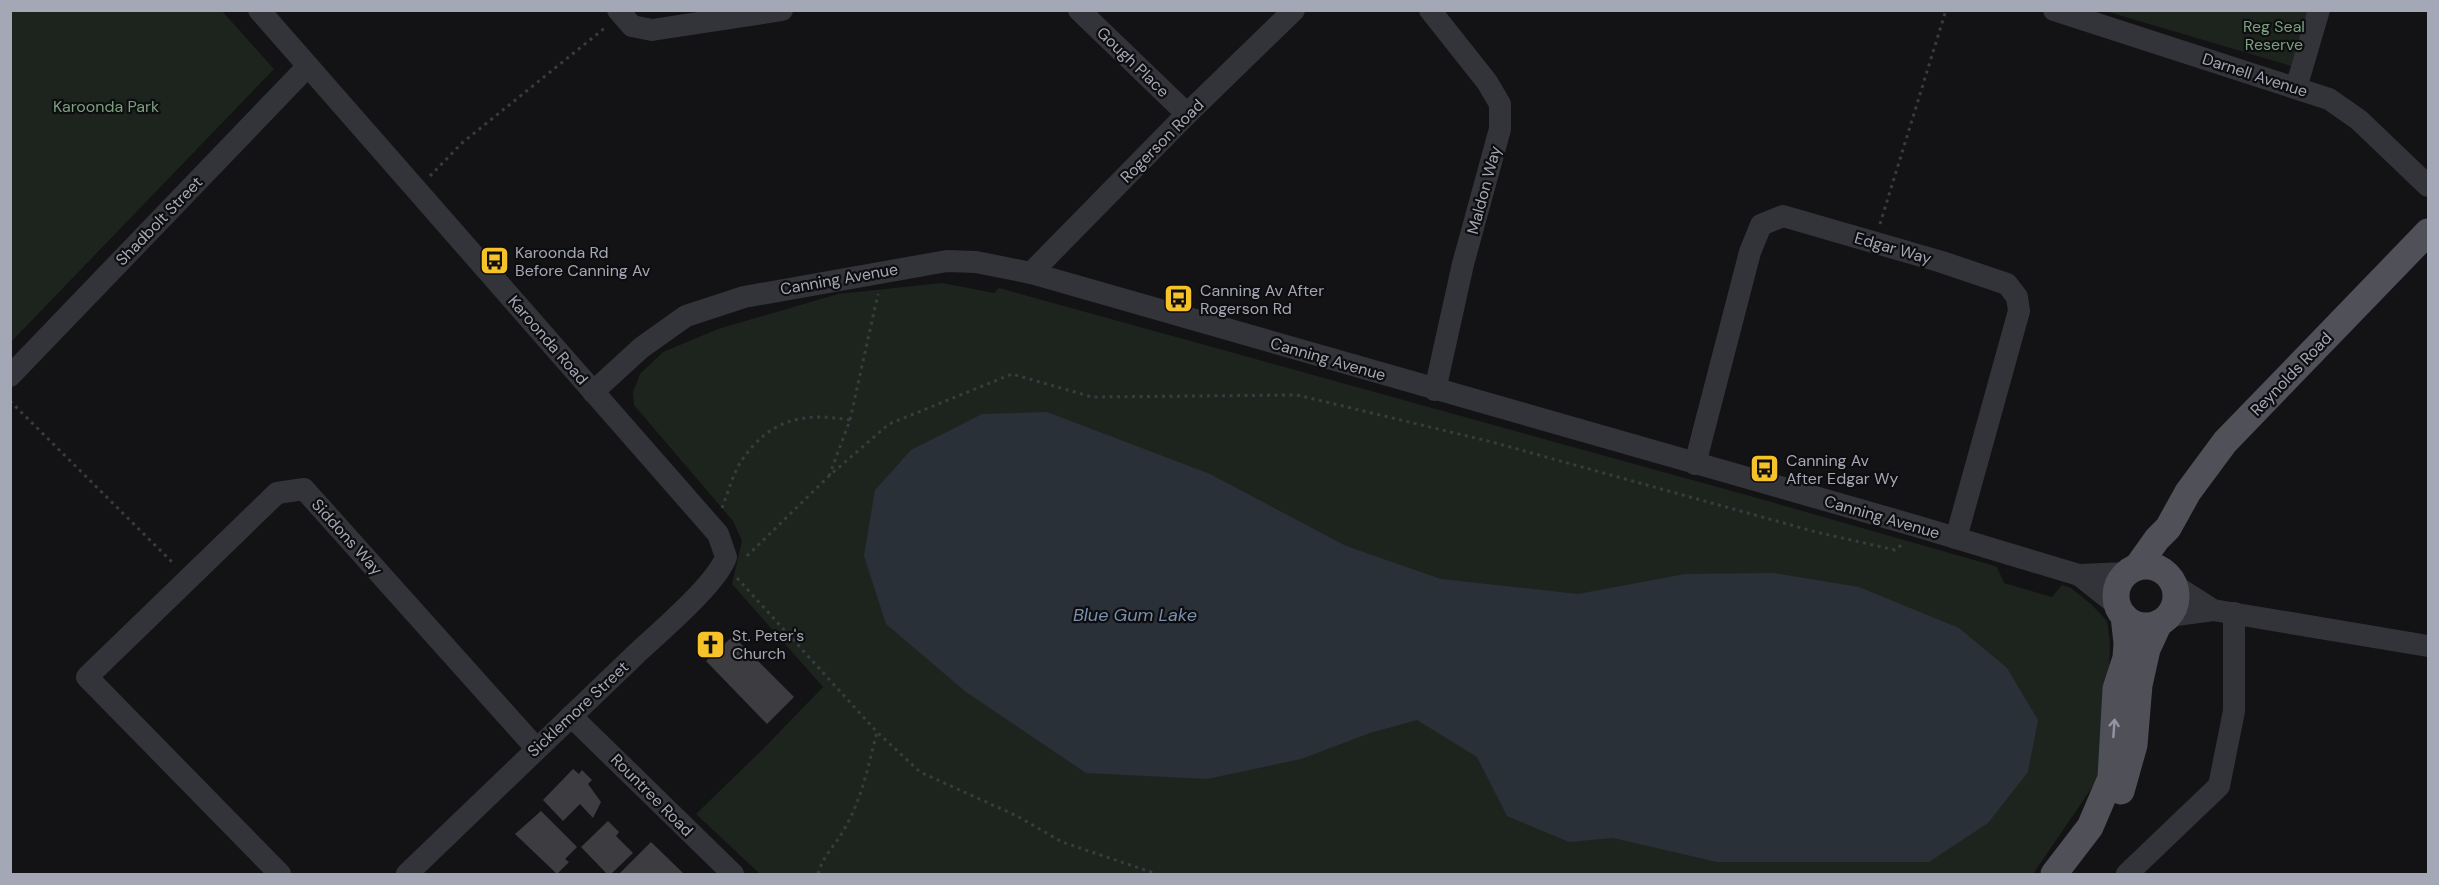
<svg xmlns="http://www.w3.org/2000/svg" width="2439" height="885" viewBox="0 0 2439 885" font-family="'DM Sans',sans-serif">
  <style>
    .green { fill: #1d241e }
    .water { fill: #293038 }
    .building { fill: #3d3c41 }
    .lines { fill: none; stroke-linecap: round; stroke-linejoin: round }
    .path { stroke: #393b40; stroke-width: 3; stroke-dasharray: 3 4.5; stroke-linecap: butt }
    .minor { stroke: #333439; stroke-width: 22 }
    .major { stroke: #4f5058; stroke-width: 27 }
    .oneway { stroke: #9396a2 }
    .labels { text-anchor: middle; dominant-baseline: central; stroke-width: 4.5; stroke-linejoin: round; paint-order: stroke }
    .park-label { font-size: 16px; fill: #7aa180; stroke: #0e0d0f }
    .street-label { font-size: 16px; fill: #a4a7b5; stroke: #0e0d0f }
    .poi-label { font-size: 16px; fill: #a4a7b5; stroke: #0e0d0f; text-anchor: start }
    .water-label { font-size: 18px; font-style: italic; fill: #7992b1; stroke: #0e0d0f }
  </style>
  <rect width="100%" height="100%" fill="#131214"/>
  <!-- green -->
  <g class="green">
    <path d="M11,10l211,1 52,58 -263,273z"/>
    <path d="M2105,11h205l-19,55z"/>
    <path d="M942,283l52,10 5,-5 751,208 238,68 9,3 7,16 48,14 10,-12 9,3 21,17 15,16 3,21 -4,125 -73,107h-1273l-64,-60 67,-65 60,-62 -91,-103 10,-43 -9,-20 -99,-116 -1,-13 7,-18 23,-22 55,-23 120,-35z"/>
  </g>
  <!-- water -->
  <path class="water" d="M1047,412l163,62 136,72 95,33 137,15 107,-20 88,-1 86,14 100,41 48,40 31,52 -10,52 -40,51 -59,39h-212l-104,-24 -44,4 -62,-26 -30,-59 -60,-37 -47,13 -69,26 -94,20 -121,-6 -120,-81 -80,-68 -22,-68 11,-66 36,-40 71,-36z"/>
  <!-- building -->
  <g class="building">
    <path d="M733,636l61,61 -27,27 -61,-63z"/>
    <path d="M573,769l6,5 3,-4 10,10 -4,4 13,18 -8,16 -13,-14 -17,17 -20,-21z"/>
    <path d="M541,811l36,36 -12,12 4,3 -12,12 -42,-40z"/>
    <path d="M608,821l11,11 -3,4 17,17 -22,21h-4l-26,-27z"/>
    <path d="M651,842l33,32h-65z"/>
  </g>
  <g class="lines">
    <!-- path -->
    <g class="path">
      <path d="M430,176l32,-33 144,-116"/>
      <path d="M1880,224l66,-214"/>
      <path d="M10,401l165,164"/>
      <path d="M829,476l21,-56 28,-126"/>
      <path d="M722,508c6,-15 11,-35 20,-48 28,-41 62,-48 108,-40"/>
      <path d="M747,556l82,-80 60,-52 123,-50 80,23 205,-2 195,47 324,90 79,18 9,-7"/>
      <path d="M737,578l140,154 43,40 97,44 45,26 95,32"/>
      <path d="M818,874c5,-19 19,-30 28,-48 16,-28 23,-63 31,-94"/>
    </g>
    <!-- minor -->
    <g class="minor">
      <path d="M259,10l459,524 8,23c-10,28 -69,77 -92,99 -76,73 -152,145 -227,218"/>
      <path d="M618,10l14,16 20,4 130,-20"/>
      <path d="M1079,10l108,104"/>
      <path d="M1430,10l57,72 13,22v25l-37,135 -28,126"/>
      <path d="M2054,10l275,89 30,21 69,66"/>
      <path d="M2296,88l23,-78"/>
      <path d="M1031,273l156,-159 107,-104"/>
      <path d="M10,376l298,-310"/>
      <path d="M593,392l48,-44 45,-32 58,-19 203,-36 29,1 55,11 885,253 163,49 48,-2"/>
      <path d="M1695,464l55,-212 11,-27 22,-9 159,46 65,22 10,13 2,14 -63,227"/>
      <path d="M2079,575l39,31"/>
      <path d="M2174,585l39,25"/>
      <path d="M2169,616l44,-6 215,36"/>
      <path d="M571,716l162,158"/>
      <path d="M280,874l-193,-197 190,-184 27,-4 232,259"/>
      <path d="M2127,874l92,-88 15,-75v-98"/>
    </g>
    <!-- major -->
    <g class="major">
      <circle cx="2146" cy="596" r="30"/>
      <path d="M2137,567l20,-28 11,-11 20,-36 37,-50 203,-210"/>
      <path d="M2121,791l13,-46 5,-60 8,-36 12,-26"/>
      <path d="M2054,874l36,-47 21,-49 5,-89 10,-31 1,-15 -3,-27"/>
    </g>
  </g>
  <!-- one-way arrows -->
  <defs><path id="oneway-shaft" d="M-6 0H5M1.5-3L5.5 0L1.5 3" fill="none" stroke-width="1.6" stroke-linecap="round" stroke-linejoin="round" transform="scale(1.5)"/></defs>
  <use class="oneway" href="#oneway-shaft" transform="translate(2114 728) rotate(-86)"/>
  <!-- icons -->
  <defs>
    <symbol id="bus-square" viewBox="-11 -11 22 22"><rect x="-9" y="-9" width="18" height="18" rx="4" fill="#f6c229" stroke="#0e0d0f"/><path d="M-5-6H5V4H4V6H2V4H-2V6H-4V4H-5ZM-3.5-4V0h7V-4ZM-3.5 1.2v1.5H-2V1.2ZM2 1.2v1.5H3.5V1.2Z" fill="#111"/></symbol>
    <symbol id="church-square" viewBox="-11 -11 22 22"><rect x="-9" y="-9" width="18" height="18" rx="4" fill="#f6c229" stroke="#0e0d0f"/><path d="M-1.2-6h2.4v3.5h3.3v2.4h-3.3V6h-2.4V-.1h-3.3v-2.4h3.3Z" fill="#111"/></symbol>
  </defs>
  <g fill-rule="evenodd">
    <use href="#bus-square" x="478" y="244" width="33" height="33"/>
    <use href="#bus-square" x="1162" y="282" width="33" height="33"/>
    <use href="#bus-square" x="1748" y="452" width="33" height="33"/>
    <use href="#church-square" x="694" y="628" width="33" height="33"/>
  </g>
  <g class="labels">
    <!-- park labels -->
    <g class="park-label">
      <text x="2274" y="26">Reg Seal<tspan x="2274" dy="18">Reserve</tspan></text>
      <text x="106" y="106">Karoonda Park</text>
    </g>
    <!-- street labels -->
    <g class="street-label">
      <text transform="translate(1133 62) rotate(44)">Gough Place</text>
      <text transform="translate(2255 75) rotate(18)">Darnell Avenue</text>
      <text transform="translate(1162 141) rotate(-45)">Rogerson Road</text>
      <text transform="translate(1484 190) rotate(-75)">Maldon Way</text>
      <text transform="translate(159 221) rotate(-46)">Shadbolt Street</text>
      <text transform="translate(1893 248) rotate(16)">Edgar Way</text>
      <text transform="translate(839 279) rotate(-10)">Canning Avenue</text>
      <text transform="translate(548 340) rotate(49)">Karoonda Road</text>
      <text transform="translate(1328 359) rotate(16)">Canning Avenue</text>
      <text transform="translate(2291 374) rotate(-46)">Reynolds Road</text>
      <text transform="translate(1882 517) rotate(16)">Canning Avenue</text>
      <text transform="translate(347 537) rotate(48)">Siddons Way</text>
      <text transform="translate(578 709) rotate(-43)">Sicklemore Street</text>
      <text transform="translate(652 795) rotate(45)">Rountree Road</text>
    </g>
    <!-- poi labels -->
    <g class="poi-label">
      <text x="515" y="252">Karoonda Rd<tspan x="515" dy="18">Before Canning Av</tspan></text>
      <text x="1200" y="290">Canning Av After<tspan x="1200" dy="18">Rogerson Rd</tspan></text>
      <text x="1786" y="460">Canning Av<tspan x="1786" dy="18">After Edgar Wy</tspan></text>
      <text x="732" y="635">St. Peter's<tspan x="732" dy="18">Church</tspan></text>
    </g>
    <!-- water labels -->
    <g class="water-label">
      <text x="1135" y="615">Blue Gum Lake</text>
    </g>
  </g>
  <!-- border -->
  <rect width="2439" height="885" fill="none" stroke="#a4a7b5" stroke-width="24"/>
</svg>
